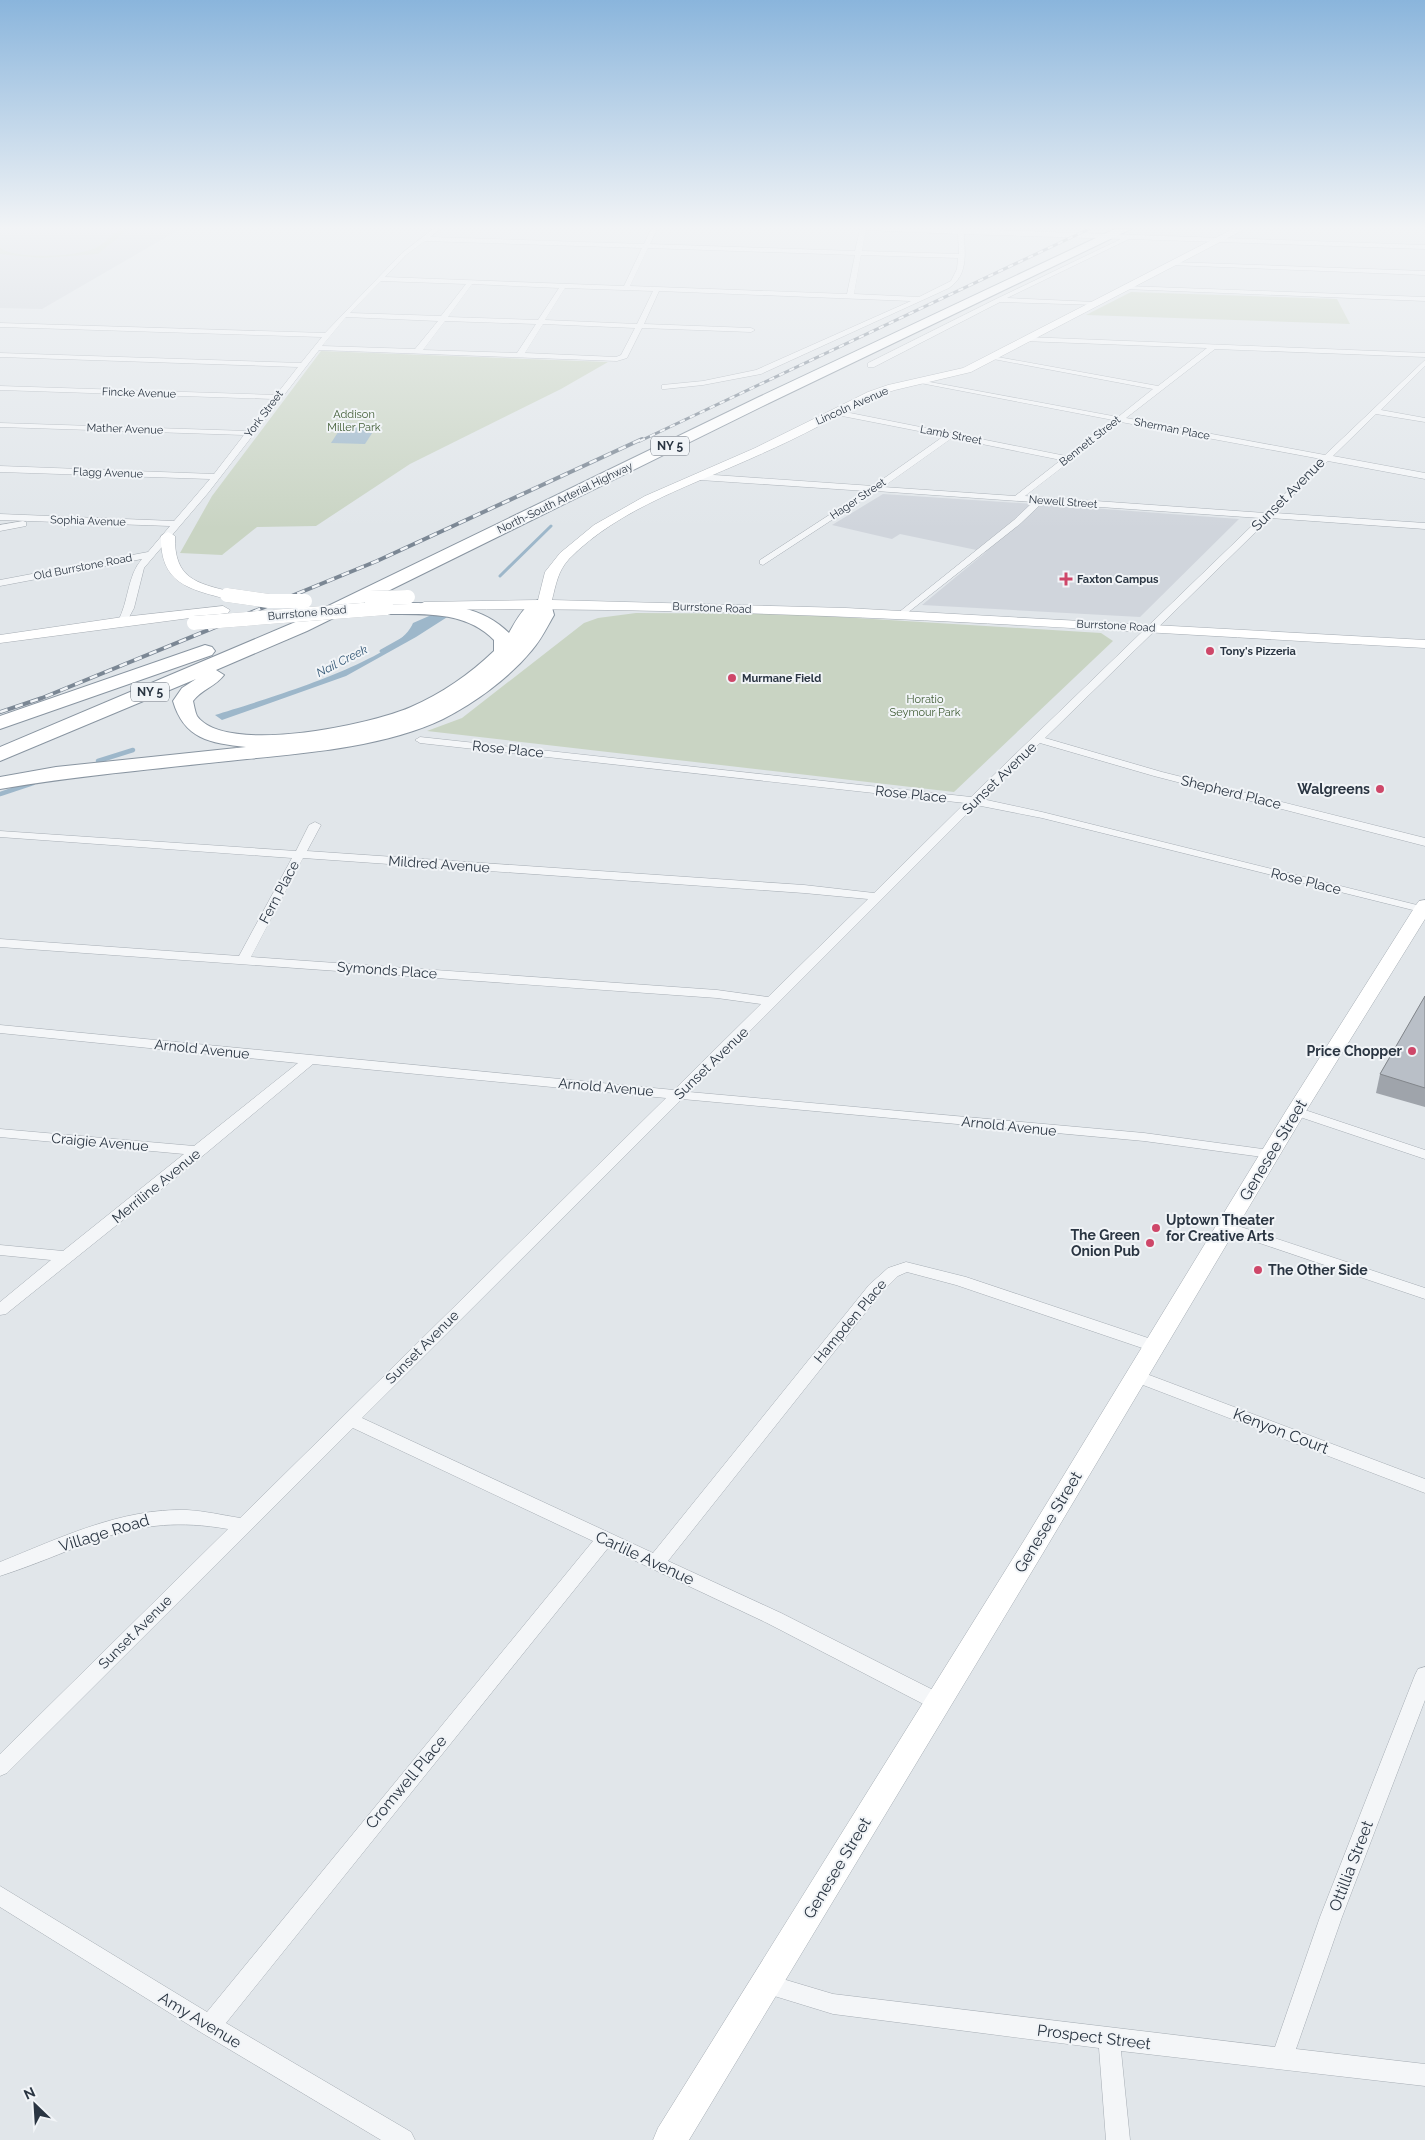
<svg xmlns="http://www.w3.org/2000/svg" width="1425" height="2140" viewBox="0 0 1425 2140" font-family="Raleway,sans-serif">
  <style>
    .built { fill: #d0d5dc }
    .green { fill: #c9d4c3 }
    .water { fill: #9db7ca }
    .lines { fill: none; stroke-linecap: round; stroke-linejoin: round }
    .stream-far1 { stroke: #9db7ca; stroke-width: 3 }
    .stream { stroke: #9db7ca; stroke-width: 4.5 }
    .street-casing { stroke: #a6adb4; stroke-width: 1 }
    .secondary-casing { stroke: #a6adb4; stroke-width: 1 }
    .highway-casing { stroke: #8995a1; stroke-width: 2 }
    .street { fill: #f4f6f8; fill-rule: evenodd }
    .secondary { fill: #fff; fill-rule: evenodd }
    .highway { fill: #fff; fill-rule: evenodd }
    .rail-far1-casing { stroke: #7b8794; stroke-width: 3 }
    .rail-casing { stroke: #7b8794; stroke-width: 4 }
    .rail-far1 { stroke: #f1f4f7; stroke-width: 2; stroke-dasharray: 5.5; stroke-linecap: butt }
    .rail { stroke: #f1f4f7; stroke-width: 2.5; stroke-dasharray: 8; stroke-linecap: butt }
    .secondary-bridge-casing { stroke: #a6adb4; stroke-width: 14; stroke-linecap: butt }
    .secondary-bridge { stroke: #fff; stroke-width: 14 }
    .wall { fill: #9fa4ab }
    .building { fill: #b9bfc7; stroke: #82868b }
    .poi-dot { fill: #ce4769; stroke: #f1f4f7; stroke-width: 2 }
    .labels { text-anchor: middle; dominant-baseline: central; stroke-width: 4; stroke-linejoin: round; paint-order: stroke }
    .far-street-label { font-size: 11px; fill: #2a3542; stroke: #f1f4f7 }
    .far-park-label { font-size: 11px; fill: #425e37; stroke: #f1f4f7 }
    .far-poi-label { font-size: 11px; font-weight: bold; fill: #2a3542; stroke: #f1f4f7; text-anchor: start }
    .shield { fill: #f1f4f7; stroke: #666e78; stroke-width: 1 }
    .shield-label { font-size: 12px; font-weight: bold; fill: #2a3542 }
    .far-water-label { font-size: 12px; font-style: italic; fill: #345876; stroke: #f1f4f7 }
    .street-label { font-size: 14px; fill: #2a3542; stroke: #f1f4f7 }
    .poi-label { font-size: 14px; font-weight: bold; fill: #2a3542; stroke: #f1f4f7; text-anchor: end }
    .near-street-label { font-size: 16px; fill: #2a3542; stroke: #f1f4f7 }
  </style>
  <rect width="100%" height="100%" fill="#e1e6ea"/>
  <!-- built -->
  <g class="built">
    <path d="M0,229h180l-138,80 -42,-1z"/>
    <path d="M883,494l167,11 189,14 -99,98 -218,-12 64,-53 -86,-18 -8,5 -60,-14z"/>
  </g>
  <!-- green -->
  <g class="green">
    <path d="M120,229h8l-30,25 -57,4 -41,-4v-6c18,12 76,9 95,0 9,-4 17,-13 25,-19z"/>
    <path d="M1131,292l206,7 13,25 -264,-9z"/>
    <path d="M321,351l287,11 -47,27 -151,75 -94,62 -59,1 -35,28 -42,-2 32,-57z"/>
    <path d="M636,613l156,1 309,19 12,8 -159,151 -527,-61 35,-13 122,-95 14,-5z"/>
  </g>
  <!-- water -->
  <g class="water">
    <path d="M344,423l34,1 -13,20 -34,-1z"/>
    <path d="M436,613l16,1 -36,23 -70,39 -124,44 -7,-5c41,-13 184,-54 198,-92z"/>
  </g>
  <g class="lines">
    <!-- stream-far1 -->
    <g class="stream-far1">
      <path d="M500,576l51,-50"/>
      <path d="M381,651l25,-14"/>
    </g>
    <!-- stream -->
    <g class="stream">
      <path d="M98,761l35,-11"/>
      <path d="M0,794l33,-11"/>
    </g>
    <defs>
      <g id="street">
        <path d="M433,229h7l-10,8 214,7 7,-15h6l-7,15 205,7 5,-22h104l461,16v4l-296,-10 -122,59 88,4 2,3 -97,-3 -126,65h-6v-4l128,-64 125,-60 -157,-5c1,21 4,41 -15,54l-188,86 -58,11 -38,4h-3v-4l41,-4 53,-11 155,-69 -252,-10 -15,33 107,4 4,2 -4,2 -109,-4 -15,30 -10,3 -298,-11 -111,143 -64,75 -10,40 -8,15 -8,-2c11,-20 9,-45 24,-62l-142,27v-6l148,-28 22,-26 -170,-6v-6l174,7 36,-42 -210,-7v-6l214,8 30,-39 -244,-8v-4l248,8 25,-32 -273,-9v-4l276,9 22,-28 -298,-10v-4l301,10 21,-26 -322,-10v-4l325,10 77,-80zM866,230l92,4 1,20 -97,-3zM425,241l217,7 -18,38 -239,-9 21,-22zM648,248l207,7 -8,39 -217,-8zM861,255l97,3 -1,11 -6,12 -32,16 -65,-3zM381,281l85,3 -25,32 -91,-3zM472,284l87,4 -21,32 -90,-3zM565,288l88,3 -16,33 -92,-4zM346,317l92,4 -23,28 -93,-3zM445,321l91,3 -19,29 -94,-3zM543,324l92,4 -14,27 -5,2 -91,-4z"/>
        <path d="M1173,262l252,9v4l-254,-10z"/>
        <path d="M1126,286l299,11v4l-301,-12z"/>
        <path d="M1026,337l399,16v4l-210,-8 -89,69 199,37 100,-95v6l-44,44 44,8v4l-49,-8 -43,42 92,17v6l-97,-18 -53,52 150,10v6l-155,-11 -225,220 117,34 263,66v8l-271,-70 -114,-33 -58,56 60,13 383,95v6l-383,-95 -66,-13 -287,287 455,41 126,17 5,1 2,3 -2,3 -5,1 -126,-17 -462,-42 -320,319 291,135 216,-268 19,-17 18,-6 60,15 194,65 2,4 -2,4 -6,2 -198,-67 -49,-13 -9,4 -17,17 -213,268 113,52 164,83 3,6 -3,6 -7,2 -7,-2 -164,-85 -159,-75 -382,475 185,109 4,8h-34l-179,-107 -202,-126v-21l207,126 386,-471 -240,-113 -346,345 -7,3v-22l228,-225c-98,-17 -141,19 -228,47v-14c60,-24 121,-54 187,-52 18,1 35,5 53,8l426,-420 -353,-34 -108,90 -199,160 -6,1v-13l51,-42 -51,-5v-10l63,6 121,-97 -184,-17v-8l194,17 104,-83 -298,-30v-8l674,65 87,-86 -44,-6 -717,-51v-8l239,17 53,-98 -292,-21v-6l296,20 13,-26 6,-3 6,3 -14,26 497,34 70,8 91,-90 -545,-60 -5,-3 5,-3 551,60 289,-279 -218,-15 -22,21 -119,94 -3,-1v-4l116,-93 19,-18 -157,-11 -113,74 -3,-1v-4l106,-69 -166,-11 -4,-3 4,-3 173,12 71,-50 -112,-22 -1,-2 4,-2 231,46 47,-36 -198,-38 4,-2 199,37 35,-28 -165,-31 4,-2 166,30 49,-38 -184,-7 -1,-2zM1121,422l200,37 -56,54 -240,-17zM952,438l109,22 -46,36 -132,-9zM303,858l501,35 64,6 -100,98 -51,-7 -466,-33z"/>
        <path d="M23,521l3,1v4l-26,5v-6z"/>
        <path d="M1296,1107l129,43v9l-134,-45 -2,-3 2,-3z"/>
        <path d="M1226,1222l199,66v11l-204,-69 -3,-3 3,-3z"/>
        <path d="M1136,1370l289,109v14l-295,-113 -2,-4 2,-4z"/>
        <path d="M1425,1667v33l-83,217 -46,132 129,15v22l-304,-35 9,89h-24l-7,-92 -266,-34 -75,-23 -3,-7 3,-7 8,-3 67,20 442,53 45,-130 95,-242 3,-6z"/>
      </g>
      <g id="secondary">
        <path d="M1233,229h12l-274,143 -76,18 -19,6c-38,20 -76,41 -115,58 -65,30 -141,53 -192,105 -11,12 -13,25 -17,41l294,8 579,32v8c-333,-18 -667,-43 -1001,-38l-7,-4 7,-4 114,-2 7,-28 15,-19 34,-28 51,-29 110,-48 113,-56 20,-7 75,-17z"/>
        <path d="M168,532l7,4c-1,43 21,47 57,56l2,3 -2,3 -5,1c-39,-10 -67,-16 -66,-63z"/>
        <path d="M223,606l7,4 -2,3 -228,30v-8l123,-18z"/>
        <path d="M1425,900v19l-119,192 -263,442 -354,587h-36l5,-12 367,-589 261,-428 130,-206 3,-4z"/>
      </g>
      <g id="highway">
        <path d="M1115,229h16l-362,174 -462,228 -91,39 8,5c-8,11 -23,15 -31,26 1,4 2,11 4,15 29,40 176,8 214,-9 30,-13 59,-33 83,-56v-11c-28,-29 -69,-26 -107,-26l-7,-2 -2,-4 2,-4c11,-2 21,-1 31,-1 36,0 72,4 98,30 9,-16 20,-38 41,-33l4,15c-7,12 -13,25 -22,35 -23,28 -57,53 -89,69 -56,27 -134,34 -196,40 -82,9 -165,16 -247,30v-12l56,-10 190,-20c-36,-4 -62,-8 -73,-46l9,-13 14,-9 -196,82v-14l293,-124 466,-226z"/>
        <path d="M205,645l7,2 3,4 -3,4 -212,74v-13z"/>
      </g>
    </defs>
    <!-- street casing -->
    <use href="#street" class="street-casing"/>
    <!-- secondary casing -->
    <use href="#secondary" class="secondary-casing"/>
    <!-- highway casing -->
    <use href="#highway" class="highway-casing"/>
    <!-- street -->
    <use href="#street" class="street"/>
    <!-- secondary -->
    <use href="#secondary" class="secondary"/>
    <!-- highway -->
    <use href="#highway" class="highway"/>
    <defs>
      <path id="rail-far1" d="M640,441l449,-212"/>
      <path id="rail" d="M0,712l42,-14 335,-137 265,-122"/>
    </defs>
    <!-- rail-far1 casing -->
    <use href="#rail-far1" class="rail-far1-casing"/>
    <!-- rail casing -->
    <use href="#rail" class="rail-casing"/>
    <!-- rail-far1 -->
    <use href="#rail-far1" class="rail-far1"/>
    <!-- rail -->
    <use href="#rail" class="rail"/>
    <defs>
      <g id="secondary-bridge">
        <path d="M227,595l42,6h36"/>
        <path d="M370,598l38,-1"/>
        <path d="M194,623l193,-15"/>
      </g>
    </defs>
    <!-- secondary-bridge casing -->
    <use href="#secondary-bridge" class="secondary-bridge-casing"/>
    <!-- secondary-bridge -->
    <use href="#secondary-bridge" class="secondary-bridge"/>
  </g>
  <!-- wall -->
  <path class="wall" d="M1425,996v111l-49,-14 4,-19z"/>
  <!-- building -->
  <path class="building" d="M1425,996v92l-45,-14z"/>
  <!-- sky -->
  <linearGradient id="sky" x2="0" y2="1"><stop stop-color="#8ab5dc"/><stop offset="0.43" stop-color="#f2f4f6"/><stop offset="1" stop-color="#f2f4f6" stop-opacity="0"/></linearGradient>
  <rect width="1425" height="529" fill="url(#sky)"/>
  <!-- markers -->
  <g class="poi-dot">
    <path d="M1063.5 571.5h5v5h5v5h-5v5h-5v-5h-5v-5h5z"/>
    <circle cx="1210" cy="651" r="5"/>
    <circle cx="732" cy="678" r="5"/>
    <circle cx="1380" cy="789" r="5"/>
    <circle cx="1412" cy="1051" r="5"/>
    <circle cx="1156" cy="1228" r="5"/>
    <circle cx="1150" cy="1243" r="5"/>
    <circle cx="1258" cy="1270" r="5"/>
  </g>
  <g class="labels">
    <!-- far-street labels -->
    <g class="far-street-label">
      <text transform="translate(139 393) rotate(2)">Fincke Avenue</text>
      <text transform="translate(852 406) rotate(-24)">Lincoln Avenue</text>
      <text transform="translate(264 414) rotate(-53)">York Street</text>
      <text transform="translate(125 429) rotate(2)">Mather Avenue</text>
      <text transform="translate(1172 429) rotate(11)">Sherman Place</text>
      <text transform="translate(951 435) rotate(11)">Lamb Street</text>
      <text transform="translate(1090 441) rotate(-38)">Bennett Street</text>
      <text transform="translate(108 473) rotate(2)">Flagg Avenue</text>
      <text transform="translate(565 498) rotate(-26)">North-South Arterial Highway</text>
      <text transform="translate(858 499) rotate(-34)">Hager Street</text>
      <text transform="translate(1063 502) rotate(4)">Newell Street</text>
      <text transform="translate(88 521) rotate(2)">Sophia Avenue</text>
      <text transform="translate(83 567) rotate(-11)">Old Burrstone Road</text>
      <text transform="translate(712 608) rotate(2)">Burrstone Road</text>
      <text transform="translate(307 613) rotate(-5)">Burrstone Road</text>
      <text transform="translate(1116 626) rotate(3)">Burrstone Road</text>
    </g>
    <!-- far-park labels -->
    <g class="far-park-label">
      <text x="354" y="414">Addison<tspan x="354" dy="13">Miller Park</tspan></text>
      <text x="925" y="699">Horatio<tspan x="925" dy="13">Seymour Park</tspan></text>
    </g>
    <!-- far-poi labels -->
    <g class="far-poi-label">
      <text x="1077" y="579">Faxton Campus</text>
      <text x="1220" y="651">Tony's Pizzeria</text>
      <text x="742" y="678">Murmane Field</text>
    </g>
    <!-- shield labels -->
    <g class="shield">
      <rect x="651" y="436.5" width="38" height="19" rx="4"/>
      <rect x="131" y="682.5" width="38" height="19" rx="4"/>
    </g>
    <g class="shield-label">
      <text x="670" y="446">NY 5</text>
      <text x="150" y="692">NY 5</text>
    </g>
    <!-- far-water labels -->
    <g class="far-water-label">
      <text transform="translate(342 661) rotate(-27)">Nail Creek</text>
    </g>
    <!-- street labels -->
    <g class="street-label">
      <text transform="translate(1288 494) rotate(-45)">Sunset Avenue</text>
      <text transform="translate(508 749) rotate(6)">Rose Place</text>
      <text transform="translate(999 778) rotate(-44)">Sunset Avenue</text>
      <text transform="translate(1231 792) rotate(14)">Shepherd Place</text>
      <text transform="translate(911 794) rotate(6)">Rose Place</text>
      <text transform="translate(439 864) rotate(4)">Mildred Avenue</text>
      <text transform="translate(1306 881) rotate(14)">Rose Place</text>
      <text transform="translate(279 892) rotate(-62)">Fern Place</text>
      <text transform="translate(387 970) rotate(4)">Symonds Place</text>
      <text transform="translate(202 1049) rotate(6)">Arnold Avenue</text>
      <text transform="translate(711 1063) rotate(-44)">Sunset Avenue</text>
      <text transform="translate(606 1087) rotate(5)">Arnold Avenue</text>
      <text transform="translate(1009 1126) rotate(6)">Arnold Avenue</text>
      <text transform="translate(100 1142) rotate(5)">Craigie Avenue</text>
      <text transform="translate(156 1186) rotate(-39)">Merriline Avenue</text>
      <text transform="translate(850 1321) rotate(-50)">Hampden Place</text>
      <text transform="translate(422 1347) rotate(-45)">Sunset Avenue</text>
      <text transform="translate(135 1632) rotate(-45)">Sunset Avenue</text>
    </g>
    <!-- poi labels -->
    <g class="poi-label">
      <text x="1370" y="789">Walgreens</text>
      <text x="1402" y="1051">Price Chopper</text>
      <text x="1166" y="1220" text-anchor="start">Uptown Theater<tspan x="1166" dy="16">for Creative Arts</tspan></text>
      <text x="1140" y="1235">The Green<tspan x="1140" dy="16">Onion Pub</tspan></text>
      <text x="1268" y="1270" text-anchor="start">The Other Side</text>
    </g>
    <!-- near-street labels -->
    <g class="near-street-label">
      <text transform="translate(1273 1150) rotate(-59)">Genesee Street</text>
      <text transform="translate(1281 1431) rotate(21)">Kenyon Court</text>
      <text transform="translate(1048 1522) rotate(-59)">Genesee Street</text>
      <text transform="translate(104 1533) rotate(-17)">Village Road</text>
      <text transform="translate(645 1558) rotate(25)">Carlile Avenue</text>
      <text transform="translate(406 1782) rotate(-50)">Cromwell Place</text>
      <text transform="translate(1351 1866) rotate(-69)">Ottillia Street</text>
      <text transform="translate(837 1868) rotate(-59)">Genesee Street</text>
      <text transform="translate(200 2020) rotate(31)">Amy Avenue</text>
      <text transform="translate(1094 2037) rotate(7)">Prospect Street</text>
    </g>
  </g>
  <!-- north arrow -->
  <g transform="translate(35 2105) rotate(335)" stroke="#f1f4f7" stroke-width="4" paint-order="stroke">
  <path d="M0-4L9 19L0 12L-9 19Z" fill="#2a3542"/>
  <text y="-8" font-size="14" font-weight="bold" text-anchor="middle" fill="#2a3542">N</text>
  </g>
</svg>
